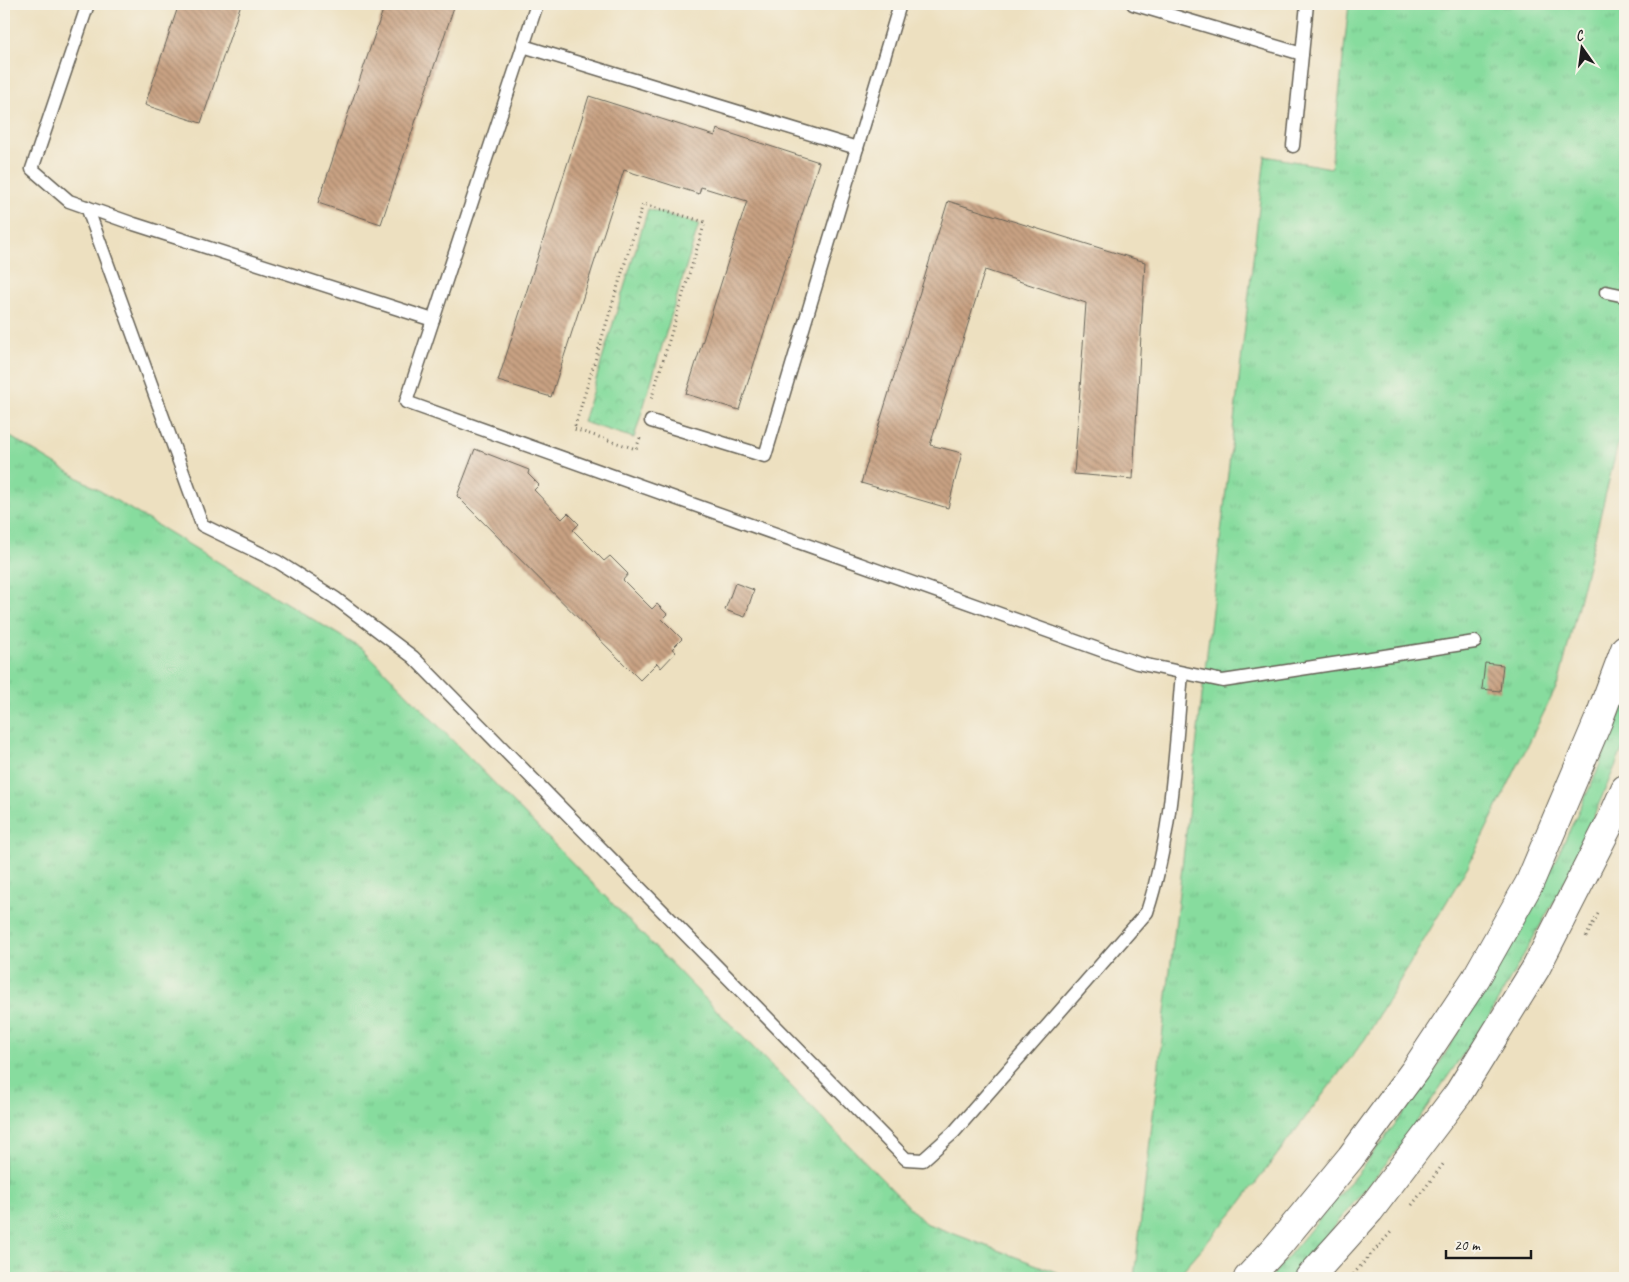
<svg xmlns="http://www.w3.org/2000/svg" width="1629" height="1282" viewBox="0 0 1629 1282" font-family="Caveat,sans-serif">
  <style>
    .grass { fill: url(#grass-tufts); stroke: #527c5d }
    .park { fill: url(#park-crowns); stroke: #527c5d }
    .building { fill: url(#building-back-hatch) }
    .lines { fill: none; stroke-linecap: round; stroke-linejoin: round }
    .lane-casing { stroke: #656155; stroke-width: 15 }
    .secondary-casing { stroke: #656155; stroke-width: 30 }
    .path { stroke: #656155; stroke-width: 3; stroke-dasharray: 1 4; stroke-linecap: butt }
    .lane { stroke: #fff; stroke-width: 12 }
    .secondary { stroke: #fff; stroke-width: 28 }
  </style>
  <defs>
    <pattern id="grass-tufts" width="24" height="20" patternUnits="userSpaceOnUse" patternTransform="scale(1.25)"><rect width="24" height="20" fill="#87dc9e"/><path d="M3 7l-1-3M5 7V3M7 7l1-3M15 17l-1-3M17 17v-4M19 17l1-3" fill="none" stroke="#74bc88"/></pattern>
    <pattern id="park-crowns" width="20" height="18" patternUnits="userSpaceOnUse" patternTransform="scale(1.25)"><rect width="20" height="18" fill="#87dc9e"/><path d="M2 6a3 3 0 1 1 6 0M12 15a3 3 0 1 1 6 0" fill="none" stroke="#74bc88"/></pattern>
    <pattern id="building-back-hatch" width="6" height="6" patternUnits="userSpaceOnUse" patternTransform="scale(1.25)"><rect width="6" height="6" fill="#c9a283"/><path d="M-1 5l2 2M0 0l6 6M5-1l2 2" fill="none" stroke="#a2836a"/></pattern>
  </defs>
  <rect width="100%" height="100%" fill="#f7f3e8"/>
  <filter id="ink" filterUnits="userSpaceOnUse"><feTurbulence type="fractalNoise" baseFrequency=".02" numOctaves="2"/><feDisplacementMap in="SourceGraphic" scale="10" xChannelSelector="R" yChannelSelector="G"/><feConvolveMatrix kernelMatrix="1 2 1 2 8 2 1 2 1" color-interpolation-filters="sRGB"/></filter>
  <filter id="wash" filterUnits="userSpaceOnUse"><feTurbulence type="fractalNoise" baseFrequency=".0096" numOctaves="4" result="noise"/><feDisplacementMap in="SourceGraphic" scale="20" xChannelSelector="R" yChannelSelector="G"/><feGaussianBlur stdDeviation="1.12" result="paint"/><feColorMatrix in="noise" values="0 0 0 0 0 0 0 0 0 0 0 0 0 0 0 0 0 1.4 0 .05"/><feComposite in="paint" operator="in"/></filter>
  <g filter="url(#wash)">
    <rect width="100%" height="100%" fill="#ede0c0"/>
    <!-- grass -->
    <g class="grass">
      <path d="M1349,4h276v412l-66,266 -91,184 -103,173 -129,170 -60,69h-42l131,-1122 66,12z"/>
      <path d="M4,433l360,217 561,573 147,55h-1068z"/>
      <path d="M1625,700v42l-2,6 -56,130 -77,137 -92,134 -106,129h-22l91,-109 70,-92 56,-92 60,-107 49,-104z"/>
    </g>
    <!-- park -->
    <path class="park" d="M648,209l51,15 -65,214 -51,-16z"/>
    <g id="blocks">
      <!-- building -->
      <g class="building">
        <path d="M179,4h62l-40,119 -56,-18z"/>
        <path d="M385,4h70l-74,220 -63,-21z"/>
        <path d="M589,96l126,40 2,-7 102,33 -80,248 -53,-16 61,-193 -46,-14 -2,7 -75,-24 -73,227 -53,-16z"/>
        <path d="M948,201l197,61 -12,217 -59,-5 12,-171 -101,-33 -55,175 32,8 -14,55 -87,-25z"/>
        <path d="M475,449l54,21 -1,4 11,11 -5,5 28,29 6,-6 11,11 -6,6 31,31 6,-5 18,18 -5,6 29,29 5,-5 10,10 -5,5 20,20 -10,10 4,3 -15,16 -4,-5 -17,17 -183,-184z"/>
        <path d="M735,583l19,7 -9,27 -20,-7z"/>
        <path d="M1485,663l18,2 -3,26 -18,-2z"/>
      </g>
    </g>
  </g>
  <g filter="url(#ink)">
    <use href="#blocks" fill-opacity="0" stroke="#656155" stroke-width="1"/>
    <g class="lines">
      <defs>
        <g id="lane">
          <path d="M88,4l-56,165 37,32 65,23 299,96"/>
          <path d="M537,4l-131,398 731,261 86,18 252,-39"/>
          <path d="M1133,4l169,50"/>
          <path d="M523,46l334,102 -92,308 -114,-35"/>
          <path d="M1293,146l14,-142"/>
          <path d="M857,148l43,-144"/>
          <path d="M87,207l115,318 76,37 57,36 78,59 493,502 17,1 31,-28 193,-220c25,-77 28,-159 35,-239"/>
          <path d="M1606,292l19,4"/>
        </g>
        <g id="secondary">
          <path d="M1248,1278l27,-29 76,-92 64,-87 61,-92 53,-94 70,-165 26,-70"/>
          <path d="M1309,1278l61,-68 88,-116 78,-126 75,-147 14,-32"/>
        </g>
      </defs>
      <!-- lane casing -->
      <use href="#lane" class="lane-casing"/>
      <!-- secondary casing -->
      <use href="#secondary" class="secondary-casing"/>
      <!-- path -->
      <g class="path">
        <path d="M640,438l-4,11 -62,-20 69,-225 62,18 -54,178"/>
        <path d="M1586,937l13,-25"/>
        <path d="M1412,1205l32,-42"/>
        <path d="M1350,1278l41,-46"/>
      </g>
      <!-- lane -->
      <use href="#lane" class="lane"/>
      <!-- secondary -->
      <use href="#secondary" class="secondary"/>
    </g>
  </g>
  <!-- margin -->
  <rect width="1629" height="1282" fill="none" stroke="#f7f3e8" stroke-width="20"/>
  <!-- north arrow -->
  <g transform="translate(1582 48) rotate(346)" stroke="#f7f3e8" stroke-width="4" paint-order="stroke">
  <path d="M0-4L9 19L0 12L-9 19Z" fill="#1c1c1c"/>
  <text y="-8" font-size="14" font-weight="bold" text-anchor="middle" fill="#1c1c1c">С</text>
  </g>
  <!-- scale -->
  <path d="M1446 1250v8h85v-8" fill="none" stroke="#1c1c1c" stroke-width="2.5"/>
  <text x="1454" y="1250" font-size="15" fill="#1c1c1c" stroke="#f7f3e8" stroke-width="4" paint-order="stroke">20 m</text>
</svg>
